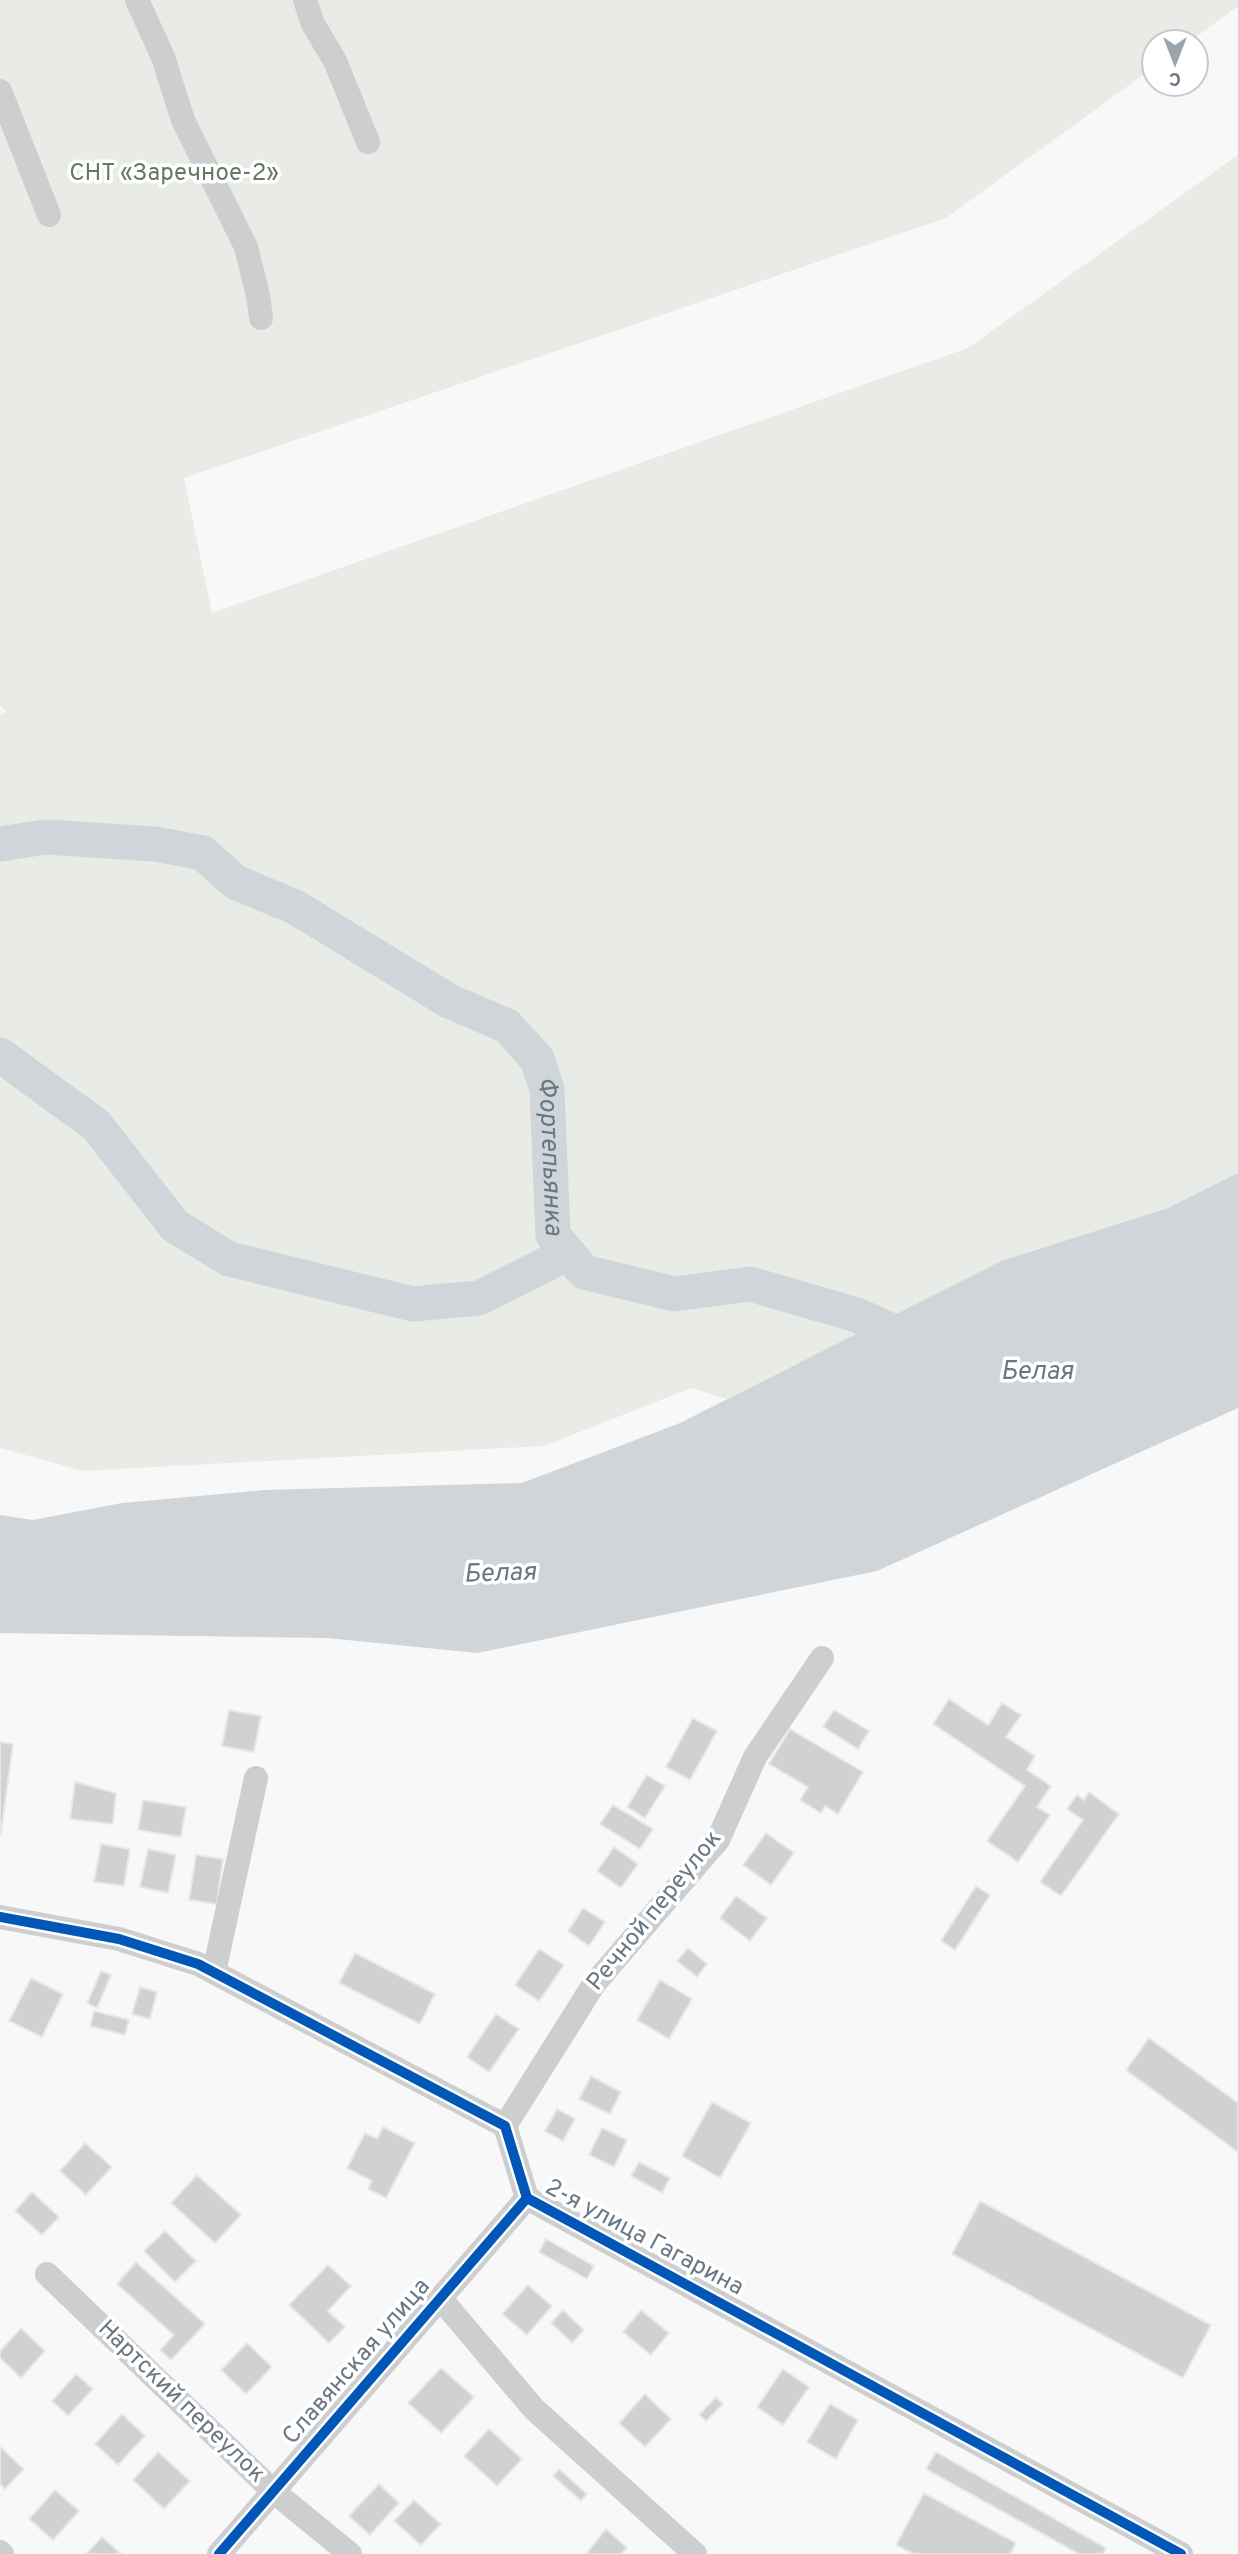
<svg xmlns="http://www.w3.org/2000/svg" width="1238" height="2554" viewBox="0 0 1238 2554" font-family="Overpass,sans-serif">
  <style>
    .green { fill: #e8ebe6 }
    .water { fill: #cfd5d8 }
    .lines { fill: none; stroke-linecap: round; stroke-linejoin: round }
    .river { stroke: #cfd5d8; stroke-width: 35 }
    .building { fill: #cfd1d2; stroke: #e8e8e8; stroke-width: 2 }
    .minor { stroke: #cdcecf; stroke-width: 24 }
    .cycleway-casing { stroke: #fff; stroke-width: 15 }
    .cycleway { stroke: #0057b8; stroke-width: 10 }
    .labels { text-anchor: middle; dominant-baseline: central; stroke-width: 7; stroke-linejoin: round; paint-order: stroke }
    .park-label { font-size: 24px; fill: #667864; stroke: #fff }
    .street-label { font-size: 24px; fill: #6a7886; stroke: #fff }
    .water-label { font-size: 26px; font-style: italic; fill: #667881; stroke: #fff }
  </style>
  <rect width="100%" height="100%" fill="#f8f8f8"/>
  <!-- green -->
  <path class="green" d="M0,0h1238v6l-49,36h-35v25l-208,151 -762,260 28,135 756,-265 270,-193v1018l-70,35 -167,53 -274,138 -36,-11 -147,58 -461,25 -83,-23v-732l6,-5 -6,-6z"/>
  <!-- water -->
  <path class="water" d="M1238,1173v235l-361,163 -400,82 -150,-15 -327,-5v-118l33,5 89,-17 142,-13 258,-7 158,-60 321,-162 167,-53z"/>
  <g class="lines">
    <!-- river -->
    <g class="river">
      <path id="s1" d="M0,844l46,-7 109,7 48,9 32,29 60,25 154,94 58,25 30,33 10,30 6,146 31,37 90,22 76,-10 107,31 65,30"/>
      <path d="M0,1055l96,70 79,101 54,33 184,45 66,-6 89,-45"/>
    </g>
  </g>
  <!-- building -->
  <g class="building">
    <path d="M949,1699l39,26 14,-22 19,12 -15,22 29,19 -8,14 24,16 -14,21 13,8 -32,47 -31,-21 38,-55 -92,-62z"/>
    <path d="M229,1710l32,6 -7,36 -32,-6z"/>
    <path d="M834,1710l35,21 -11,18 -35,-22z"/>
    <path d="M693,1718l24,13 -27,49 -24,-13z"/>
    <path d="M790,1729l73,43 -25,42 -13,-8 -4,7 -21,-13 8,-13 -39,-23z"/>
    <path d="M0,1742l13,2 -12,90h-1z"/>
    <path d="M647,1775l18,11 -20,32 -18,-11z"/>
    <path d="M75,1782l41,11 -3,31 -43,-5z"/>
    <path d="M1089,1792l30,22 -58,82 -21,-14 43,-62 -16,-11 10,-14 7,5z"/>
    <path d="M143,1800l43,7 -5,30 -43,-7z"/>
    <path d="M613,1805l40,24 -13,20 -40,-25z"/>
    <path d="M766,1833l28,20 -23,32 -28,-20z"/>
    <path d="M101,1844l29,5 -6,37 -30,-4z"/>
    <path d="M614,1847l24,17 -17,24 -24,-17z"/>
    <path d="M148,1849l28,6 -8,38 -28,-6z"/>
    <path d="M196,1855l27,4 -6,45 -28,-4z"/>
    <path d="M976,1886l14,9 -35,55 -14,-9z"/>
    <path d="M736,1896l31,22 -17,23 -30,-23z"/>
    <path d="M583,1908l22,14 -16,24 -21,-15z"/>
    <path d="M688,1948l19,16 -10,13 -20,-16z"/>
    <path d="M539,1949l25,16 -25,36 -24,-16z"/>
    <path d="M355,1953l80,41 -15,30 -81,-41z"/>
    <path d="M101,1971l10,4 -14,33 -10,-5z"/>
    <path d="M31,1978l32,16 -21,43 -33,-16z"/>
    <path d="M660,1980l32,19 -23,40 -32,-19z"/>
    <path d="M140,1987l17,5 -7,27 -18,-5z"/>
    <path d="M94,2011l35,9 -4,15 -35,-9z"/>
    <path d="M496,2014l23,15 -30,43 -22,-15z"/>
    <path d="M1149,2038l89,65v49l-112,-82z"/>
    <path d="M591,2076l30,16 -11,22 -31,-15z"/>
    <path d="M712,2102l39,21 -31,55 -38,-22z"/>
    <path d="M557,2109l18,10 -12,22 -18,-10z"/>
    <path d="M383,2127l32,16 -29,55 -18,-9 4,-8 -25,-13 18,-35 12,6z"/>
    <path d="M602,2128l25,12 -13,27 -25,-12z"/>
    <path d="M85,2143l27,24 -26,28 -26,-24z"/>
    <path d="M639,2162l31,16 -8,15 -31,-17z"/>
    <path d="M197,2175l44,40 -26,28 -44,-40z"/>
    <path d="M32,2192l27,25 -17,18 -27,-24z"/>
    <path d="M980,2201l231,124 -28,53 -231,-124z"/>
    <path d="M165,2231l31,30 -21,21 -31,-31z"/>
    <path d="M546,2239l48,27 -7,13 -48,-27z"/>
    <path d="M136,2262l69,62 -34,36 -11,-10 14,-15 -57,-51z"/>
    <path d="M328,2265l23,21 -23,25 17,16 -16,16 -40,-38z"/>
    <path d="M528,2285l24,21 -25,29 -25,-21z"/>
    <path d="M563,2310l21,20 -12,13 -21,-20z"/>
    <path d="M641,2310l28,23 -18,22 -28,-23z"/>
    <path d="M21,2328l24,23 -24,27 -21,-20v-7z"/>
    <path d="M247,2343l25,24 -26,27 -25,-24z"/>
    <path d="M441,2368l33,29 -33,36 -33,-30z"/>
    <path d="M783,2369l26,18 -26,38 -26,-18z"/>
    <path d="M76,2374l17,15 -25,27 -16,-15z"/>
    <path d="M645,2394l26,25 -26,28 -26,-24z"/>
    <path d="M716,2397l7,7 -17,17 -7,-6z"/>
    <path d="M830,2404l28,16 -22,39 -29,-17z"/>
    <path d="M122,2414l23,22 -27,29 -23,-21z"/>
    <path d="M489,2429l33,30 -25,27 -33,-30z"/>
    <path d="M0,2447l24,22 -19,20 -5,-5z"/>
    <path d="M158,2452l32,29 -26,28 -31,-29z"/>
    <path d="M936,2452l170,96 -3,6h-24l-153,-85z"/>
    <path d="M559,2469l28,25 -6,7 -28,-25z"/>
    <path d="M379,2484l20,19 -29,32 -21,-19z"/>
    <path d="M55,2490l24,21 -26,29 -24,-21z"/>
    <path d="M924,2493l92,50 -6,11h-96l-18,-9z"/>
    <path d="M414,2500l27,24 -20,21 -27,-24z"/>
    <path d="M606,2529l21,19 -6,6h-35z"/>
    <path d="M102,2537l19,17h-35z"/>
  </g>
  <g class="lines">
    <!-- minor -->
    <g class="minor">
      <path d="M137,0l26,57 20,63 63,127 12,48 3,23"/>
      <path d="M305,0l8,24 22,37 33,81"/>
      <path d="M0,91l49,124"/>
      <path d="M0,1917l119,22 79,25 307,162 22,72 654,356"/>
      <path d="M214,1972l42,-194"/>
      <path d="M505,2126l89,-142 124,-144 37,-83 67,-99"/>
      <path d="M47,2274l226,217 77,63"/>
      <path d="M440,2298l94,111 161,145"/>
      <path d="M0,2552l2,2"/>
      <path d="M219,2554l308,-356"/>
    </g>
    <defs>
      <g id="cycleway">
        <path d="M0,1917l119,22 79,25 307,162 22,72 654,356"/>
        <path d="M219,2554l308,-356"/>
      </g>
    </defs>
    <!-- cycleway casing -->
    <use href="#cycleway" class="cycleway-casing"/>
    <!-- cycleway -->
    <use href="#cycleway" class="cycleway"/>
  </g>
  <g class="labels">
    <!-- park labels -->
    <g class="park-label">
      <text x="174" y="174">СНТ «Заречное-2»</text>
    </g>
    <!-- street labels -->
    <g class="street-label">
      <text transform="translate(655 1911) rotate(-51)">Речной переулок</text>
      <text transform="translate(644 2238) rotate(28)">2-я улица Гагарина</text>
      <text transform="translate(357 2362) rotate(-49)">Славянская улица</text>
      <text transform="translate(181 2402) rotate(44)">Нартский переулок</text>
    </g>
    <!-- water labels -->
    <g class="water-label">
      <text stroke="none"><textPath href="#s1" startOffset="700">Фортепьянка</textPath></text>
      <text x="1037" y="1372">Белая</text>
      <text transform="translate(500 1574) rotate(-2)">Белая</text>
    </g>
  </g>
  <!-- north arrow -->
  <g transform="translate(1175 63) rotate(180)"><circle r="33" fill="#ffffff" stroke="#c3c9cf" stroke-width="2"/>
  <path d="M0-5L12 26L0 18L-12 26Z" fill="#9ca5ae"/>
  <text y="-10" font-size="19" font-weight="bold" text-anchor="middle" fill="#6a7886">С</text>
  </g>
</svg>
